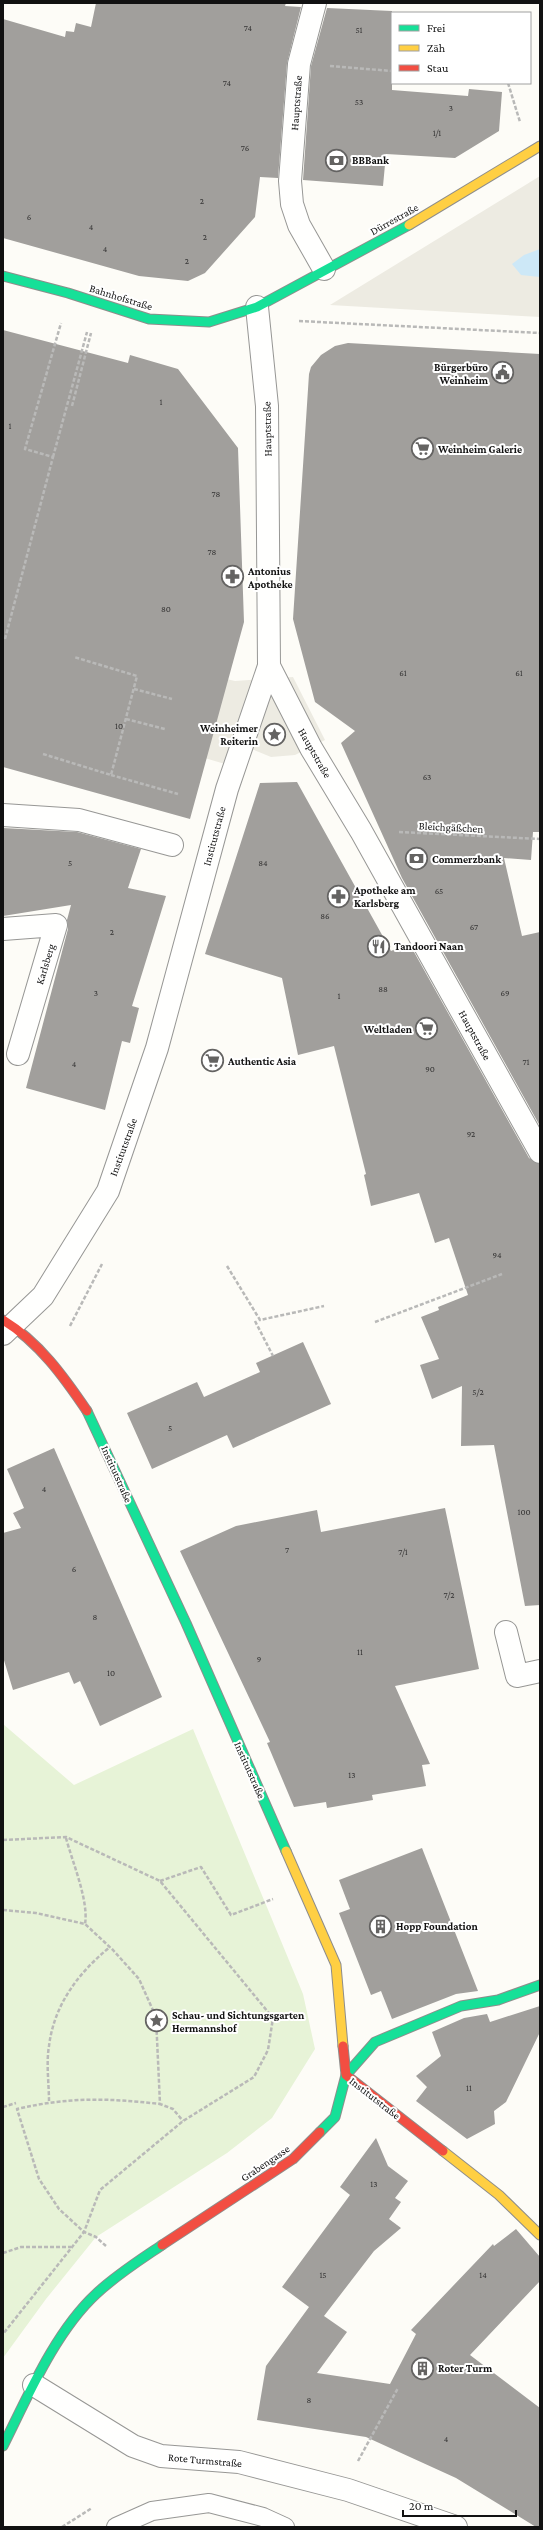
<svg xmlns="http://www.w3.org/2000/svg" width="543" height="2530" viewBox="0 0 543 2530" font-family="'Crimson Pro',serif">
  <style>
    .green { fill: #e7f3d7 }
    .plaza { fill: #edebe2 }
    .water { fill: #cde8f7 }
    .building { fill: #a19f9c }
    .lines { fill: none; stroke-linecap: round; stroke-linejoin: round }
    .lane-casing { stroke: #979795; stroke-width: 20 }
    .street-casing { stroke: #979795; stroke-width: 24 }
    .fast-casing { stroke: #8e8d8b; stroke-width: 11 }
    .slow-casing { stroke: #8e8d8b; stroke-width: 11 }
    .jam-casing { stroke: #8e8d8b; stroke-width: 11 }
    .path { stroke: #b9b9b8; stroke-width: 2.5; stroke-dasharray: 4 2; stroke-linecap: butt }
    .lane { stroke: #fffffe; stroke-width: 18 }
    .street { stroke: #fffffe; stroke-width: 22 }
    .fast { stroke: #16e098; stroke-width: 9 }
    .slow { stroke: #ffcf43; stroke-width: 9 }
    .jam { stroke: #f24e42; stroke-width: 9 }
    .labels { text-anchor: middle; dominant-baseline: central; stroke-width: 4; stroke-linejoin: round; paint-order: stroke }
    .number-label { font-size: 9px; fill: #353434 }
    .street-label { font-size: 11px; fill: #111; stroke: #fff }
    .poi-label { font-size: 11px; font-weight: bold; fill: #111; stroke: #fff; text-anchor: start }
  </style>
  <rect width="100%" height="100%" fill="#fdfcf7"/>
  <!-- green -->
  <path class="green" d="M3,1724l71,61 119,-56 110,265 12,55 -43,69 -45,35 -131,84 -50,62 -43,59z"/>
  <!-- plaza -->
  <g class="plaza">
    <path d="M540,176v141l-210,-12z"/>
    <path d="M179,668l56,13 58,-4 32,63 -30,15 -24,2 -29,-12 -7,22 -74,-22z"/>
  </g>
  <!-- water -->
  <path class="water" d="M540,249v28l-19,-2 -9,-11 12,-9z"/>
  <!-- building -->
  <g class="building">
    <path d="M96,3h190l-1,3 16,1 -14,56 -9,115 -18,-1 -5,40 -50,56 -17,8 -49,-5 -136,-38v-219l62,18 1,-6 8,1 2,-9 15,4z"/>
    <path d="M327,8l65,3v79l76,6 1,-7 33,3 -3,39 -44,27 -69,-4 -3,32 -80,-6 8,-114z"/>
    <path d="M3,330l125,33 2,-8 48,14 60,79 6,174 -54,197 -187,-52z"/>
    <path d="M348,343l192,11v478h-7l-2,28 -27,-2 18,78 18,-4v194l-138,-248 -61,-135 14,-12 -40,-29 -22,-83 16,-245 2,-7 10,-12 14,-9z"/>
    <path d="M297,782l94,169 18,-8 120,215 11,6v441l-15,1 -31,-161 -33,1 1,-60 -30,13 -12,-34 19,-6 -18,-42 18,-7 -1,-3 30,-12 -19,-57 -14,5 -16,-50 -48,13 -7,-31 2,-1 -32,-128 -36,9 -16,-77 -77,-24 55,-171z"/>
    <path d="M3,828l74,4 64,17 -13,39 38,8 -34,110 7,2 -9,35 -8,-2 -17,69 -79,-22 42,-159 -1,-9 4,-15 -68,11z"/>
    <path d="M303,1342l28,62 -98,44 -6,-13 -75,34 -25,-56 70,-31 7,15 56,-25 -4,-9z"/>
    <path d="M54,1448l108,249 -62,29 -20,-45 -6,3 -5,-12 -56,18 -10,-33v-124l18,-5 -8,-15 11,-5 -17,-39z"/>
    <path d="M445,1508l34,161 -84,17 35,78 -8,1 4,21 -54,9 1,5 -46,8 -1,-6 -32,5 -27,-64 3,-1 -90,-191 56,-25 81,-16 4,22z"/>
    <path d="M422,1848l56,143 -22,3 -64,25 -11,-28 -10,4 -32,-82 11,-4 -11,-29z"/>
    <path d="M540,2006v26l-34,70 -12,9 1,13 -28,15 -51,-38 11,-14 -11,-11 25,-20 -9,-24 32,-14 23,-4 3,8z"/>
    <path d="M376,2138l12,28 20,15 -13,17 6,4 -12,17 12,9 -27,23 -50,65 23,16 -30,41 73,11 26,-50 -5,-4 82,-86 1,2 22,-17 24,28v24l-70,74 70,53v119h-4l-80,-49 -90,-41 -109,-17 9,-54 43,-59 -27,-20 68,-92 -10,-8z"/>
  </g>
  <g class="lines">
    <defs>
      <path id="lane" d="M116,2527l36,-16 57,-8 54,14 22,10"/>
      <g id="street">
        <path d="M315,3l-16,61 -9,117 2,23 7,21 25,44"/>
        <path d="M257,307l10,99 2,260 42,82 50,83 179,321"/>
        <path d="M3,815l76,5 93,25"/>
        <path d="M3,929l53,-4 -38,129"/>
        <path d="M3,1334l40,-38 65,-105 49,-143 70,-259 42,-123"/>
        <path d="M506,1632l11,44 23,-5"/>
        <path d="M34,2385l99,61 28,10 78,6 109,28 108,37"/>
      </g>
      <g id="fast">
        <path d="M3,276l65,17 81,26 60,3 48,-15 152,-82"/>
        <path d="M87,1411l99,212 100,228"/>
        <path d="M320,2132l15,-15 11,-42 29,-33 86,-36 37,-6 42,-15"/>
        <path d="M3,2446c25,-50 52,-114 93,-152 20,-19 44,-34 66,-49"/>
      </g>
      <g id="slow">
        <path d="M409,225l131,-79"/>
        <path d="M286,1851l50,114 7,81"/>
        <path d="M443,2151l56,44 41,40"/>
      </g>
      <g id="jam">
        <path d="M3,1320c36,22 61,57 84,91"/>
        <path d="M343,2046l3,29 97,76"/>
        <path d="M162,2245l131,-86 27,-27"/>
      </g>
    </defs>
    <!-- lane casing -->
    <use href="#lane" class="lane-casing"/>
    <!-- street casing -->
    <use href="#street" class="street-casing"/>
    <!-- fast casing -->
    <use href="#fast" class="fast-casing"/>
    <!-- slow casing -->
    <use href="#slow" class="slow-casing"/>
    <!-- jam casing -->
    <use href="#jam" class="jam-casing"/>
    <!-- path -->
    <g class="path">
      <path d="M330,66l62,5"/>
      <path d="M508,83l12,39"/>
      <path d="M299,321l241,12"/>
      <path d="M72,406l19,-73"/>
      <path d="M53,457l34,-125"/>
      <path d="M5,639l48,-182 -28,-8 36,-126"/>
      <path d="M134,689l38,10"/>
      <path d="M126,719l39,10"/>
      <path d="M43,754l68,21 26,-99 -63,-19"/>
      <path d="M111,775l67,19"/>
      <path d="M399,832l141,7"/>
      <path d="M227,1266l33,54 64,-14"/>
      <path d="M255,1321l18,35"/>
      <path d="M375,1322l127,-48"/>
      <path d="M70,1326l32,-62"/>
      <path d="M66,1838c6,23 23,63 19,86"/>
      <path d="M3,1840l63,-3 94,44 113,137 -5,32 -14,27 -71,44 -83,69 -16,42 -81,102"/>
      <path d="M160,1881l41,-14 30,48 42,-16"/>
      <path d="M3,1910l33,3 49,11 28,26 26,29 17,38 4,87 13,5 10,12"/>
      <path d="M49,2101c0,-17 -3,-37 0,-55 5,-41 29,-73 61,-99"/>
      <path d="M3,2107l13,-4"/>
      <path d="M106,2246l-10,-9 -12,-5 -25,-23 -20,-30 -22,-70c51,-12 91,-11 143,-5"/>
      <path d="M3,2253l18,-6h50"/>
      <path d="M358,2461l40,-73"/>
      <path d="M62,2527l30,-19"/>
    </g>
    <!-- lane -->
    <use href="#lane" class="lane"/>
    <!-- street -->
    <use href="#street" class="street"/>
    <!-- fast -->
    <use href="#fast" class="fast"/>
    <!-- slow -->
    <use href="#slow" class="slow"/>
    <!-- jam -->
    <use href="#jam" class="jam"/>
  </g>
  <!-- icons -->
  <defs>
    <symbol id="bank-ring" viewBox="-11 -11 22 22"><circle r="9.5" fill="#fff" stroke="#646362" stroke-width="1.5"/><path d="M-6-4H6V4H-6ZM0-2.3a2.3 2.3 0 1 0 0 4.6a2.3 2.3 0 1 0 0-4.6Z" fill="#646362"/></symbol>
    <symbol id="civic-ring" viewBox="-11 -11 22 22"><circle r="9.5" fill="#fff" stroke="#646362" stroke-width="1.5"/><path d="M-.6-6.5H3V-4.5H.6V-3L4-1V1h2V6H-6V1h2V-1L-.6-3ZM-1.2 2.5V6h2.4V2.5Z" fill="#646362"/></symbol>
    <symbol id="supermarket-ring" viewBox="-11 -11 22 22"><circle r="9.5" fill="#fff" stroke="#646362" stroke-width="1.5"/><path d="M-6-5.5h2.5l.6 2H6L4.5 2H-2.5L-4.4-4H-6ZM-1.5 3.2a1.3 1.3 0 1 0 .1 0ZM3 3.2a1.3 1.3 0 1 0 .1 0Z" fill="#646362"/></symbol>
    <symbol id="pharmacy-ring" viewBox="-11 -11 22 22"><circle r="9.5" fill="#fff" stroke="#646362" stroke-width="1.5"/><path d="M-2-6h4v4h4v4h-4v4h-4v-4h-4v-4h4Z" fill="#646362"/></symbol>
    <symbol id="sight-ring" viewBox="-11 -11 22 22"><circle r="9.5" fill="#fff" stroke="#646362" stroke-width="1.5"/><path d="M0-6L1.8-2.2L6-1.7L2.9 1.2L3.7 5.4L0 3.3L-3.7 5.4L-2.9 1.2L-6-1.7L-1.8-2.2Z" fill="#646362"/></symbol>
    <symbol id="restaurant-ring" viewBox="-11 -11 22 22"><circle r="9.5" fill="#fff" stroke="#646362" stroke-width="1.5"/><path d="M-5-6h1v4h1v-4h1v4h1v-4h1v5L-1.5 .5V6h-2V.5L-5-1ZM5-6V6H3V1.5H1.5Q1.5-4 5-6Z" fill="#646362"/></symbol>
    <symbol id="building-ring" viewBox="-11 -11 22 22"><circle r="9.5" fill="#fff" stroke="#646362" stroke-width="1.5"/><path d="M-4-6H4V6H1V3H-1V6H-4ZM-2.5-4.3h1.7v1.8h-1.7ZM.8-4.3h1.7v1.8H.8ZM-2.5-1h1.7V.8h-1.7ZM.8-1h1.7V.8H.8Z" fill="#646362"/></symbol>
  </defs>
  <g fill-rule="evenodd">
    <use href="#bank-ring" x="324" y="148" width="25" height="25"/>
    <use href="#civic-ring" x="490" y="360" width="25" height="25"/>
    <use href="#supermarket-ring" x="410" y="436" width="25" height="25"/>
    <use href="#pharmacy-ring" x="220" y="564" width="25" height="25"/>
    <use href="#sight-ring" x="262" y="722" width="25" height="25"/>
    <use href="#bank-ring" x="404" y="846" width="25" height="25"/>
    <use href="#pharmacy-ring" x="326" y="884" width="25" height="25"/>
    <use href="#restaurant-ring" x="366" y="934" width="25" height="25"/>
    <use href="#supermarket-ring" x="414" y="1016" width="25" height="25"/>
    <use href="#supermarket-ring" x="200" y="1048" width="25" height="25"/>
    <use href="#building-ring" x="368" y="1914" width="25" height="25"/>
    <use href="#sight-ring" x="144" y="2008" width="25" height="25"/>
    <use href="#building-ring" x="410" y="2356" width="25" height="25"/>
  </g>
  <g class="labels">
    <!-- number labels -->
    <g class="number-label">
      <text x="248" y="28">74</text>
      <text x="359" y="30">51</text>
      <text x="227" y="83">74</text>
      <text x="359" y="102">53</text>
      <text x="451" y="108">3</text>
      <text x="437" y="133">1/1</text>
      <text x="245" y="148">76</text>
      <text x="202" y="201">2</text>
      <text x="29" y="217">6</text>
      <text x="91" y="227">4</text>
      <text x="205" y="237">2</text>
      <text x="105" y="249">4</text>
      <text x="187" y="261">2</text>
      <text x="161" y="402">1</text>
      <text x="10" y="426">1</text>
      <text x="216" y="494">78</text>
      <text x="212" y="552">78</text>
      <text x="166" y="609">80</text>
      <text x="403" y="673">61</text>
      <text x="519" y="673">61</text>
      <text x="119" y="726">10</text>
      <text x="427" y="777">63</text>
      <text x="70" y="863">5</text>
      <text x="263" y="863">84</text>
      <text x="439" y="891">65</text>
      <text x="325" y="916">86</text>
      <text x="474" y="927">67</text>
      <text x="112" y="932">2</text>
      <text x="383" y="989">88</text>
      <text x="96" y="993">3</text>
      <text x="505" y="993">69</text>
      <text x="339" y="996">1</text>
      <text x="526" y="1062">71</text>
      <text x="74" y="1064">4</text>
      <text x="430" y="1069">90</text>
      <text x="471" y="1134">92</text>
      <text x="497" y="1255">94</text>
      <text x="478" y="1392">5/2</text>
      <text x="170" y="1428">5</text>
      <text x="44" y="1489">4</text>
      <text x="524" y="1512">100</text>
      <text x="287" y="1550">7</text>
      <text x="403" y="1552">7/1</text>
      <text x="74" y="1569">6</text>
      <text x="449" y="1595">7/2</text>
      <text x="95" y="1617">8</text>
      <text x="360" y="1652">11</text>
      <text x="259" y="1659">9</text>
      <text x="111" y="1673">10</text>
      <text x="352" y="1775">13</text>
      <text x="469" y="2088">11</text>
      <text x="374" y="2184">13</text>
      <text x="323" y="2275">15</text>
      <text x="483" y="2275">14</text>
      <text x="309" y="2400">8</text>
      <text x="446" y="2439">4</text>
    </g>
    <!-- street labels -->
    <g class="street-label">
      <text transform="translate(296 103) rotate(-86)">Hauptstraße</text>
      <text transform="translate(394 219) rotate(-29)">Dürrestraße</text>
      <text transform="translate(121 297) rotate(17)">Bahnhofstraße</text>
      <text transform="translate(267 429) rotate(-91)">Hauptstraße</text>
      <text transform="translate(315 753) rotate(60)">Hauptstraße</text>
      <text transform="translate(451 827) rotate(3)">Bleichgäßchen</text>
      <text transform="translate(214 836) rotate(-75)">Institutstraße</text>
      <text transform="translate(45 964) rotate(-73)">Karlsberg</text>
      <text transform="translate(475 1035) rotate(61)">Hauptstraße</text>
      <text transform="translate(123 1147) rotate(-70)">Institutstraße</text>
      <text transform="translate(117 1474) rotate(66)">Institutstraße</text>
      <text transform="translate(250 1770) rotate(66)">Institutstraße</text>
      <text transform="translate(375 2098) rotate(38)">Institutstraße</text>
      <text transform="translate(265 2163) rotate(-34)">Grabengasse</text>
      <text transform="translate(205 2460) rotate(5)">Rote Turmstraße</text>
    </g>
    <!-- poi labels -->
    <g class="poi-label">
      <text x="352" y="160">BBBank</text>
      <text x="488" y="367" text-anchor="end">Bürgerbüro<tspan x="488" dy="13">Weinheim</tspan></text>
      <text x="438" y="449">Weinheim Galerie</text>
      <text x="248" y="571">Antonius<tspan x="248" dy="13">Apotheke</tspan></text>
      <text x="258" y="728" text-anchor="end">Weinheimer<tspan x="258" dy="13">Reiterin</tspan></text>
      <text x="432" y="859">Commerzbank</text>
      <text x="354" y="890">Apotheke am<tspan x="354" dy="13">Karlsberg</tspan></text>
      <text x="394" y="946">Tandoori Naan</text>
      <text x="412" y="1029" text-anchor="end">Weltladen</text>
      <text x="228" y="1061">Authentic Asia</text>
      <text x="396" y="1926">Hopp Foundation</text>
      <text x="172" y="2015">Schau- und Sichtungsgarten<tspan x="172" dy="13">Hermannshof</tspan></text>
      <text x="438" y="2368">Roter Turm</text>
    </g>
  </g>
  <!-- border -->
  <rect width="543" height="2530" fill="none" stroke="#111111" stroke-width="8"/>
  <!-- legend -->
  <rect x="391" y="12" width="140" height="72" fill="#ffffff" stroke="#a0a0a0"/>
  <rect x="399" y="25" width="20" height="6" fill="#16e098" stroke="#a0a0a0"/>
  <text x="427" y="32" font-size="12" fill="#111111">Frei</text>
  <rect x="399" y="45" width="20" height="6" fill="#ffcf43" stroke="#a0a0a0"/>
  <text x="427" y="52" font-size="12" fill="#111111">Zäh</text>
  <rect x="399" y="65" width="20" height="6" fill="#f24e42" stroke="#a0a0a0"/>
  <text x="427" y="72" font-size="12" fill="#111111">Stau</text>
  <!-- scale -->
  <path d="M403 2510v6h113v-6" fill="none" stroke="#111111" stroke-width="2"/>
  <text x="409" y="2510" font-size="12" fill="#111111" stroke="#ffffff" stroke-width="3" paint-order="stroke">20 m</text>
</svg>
